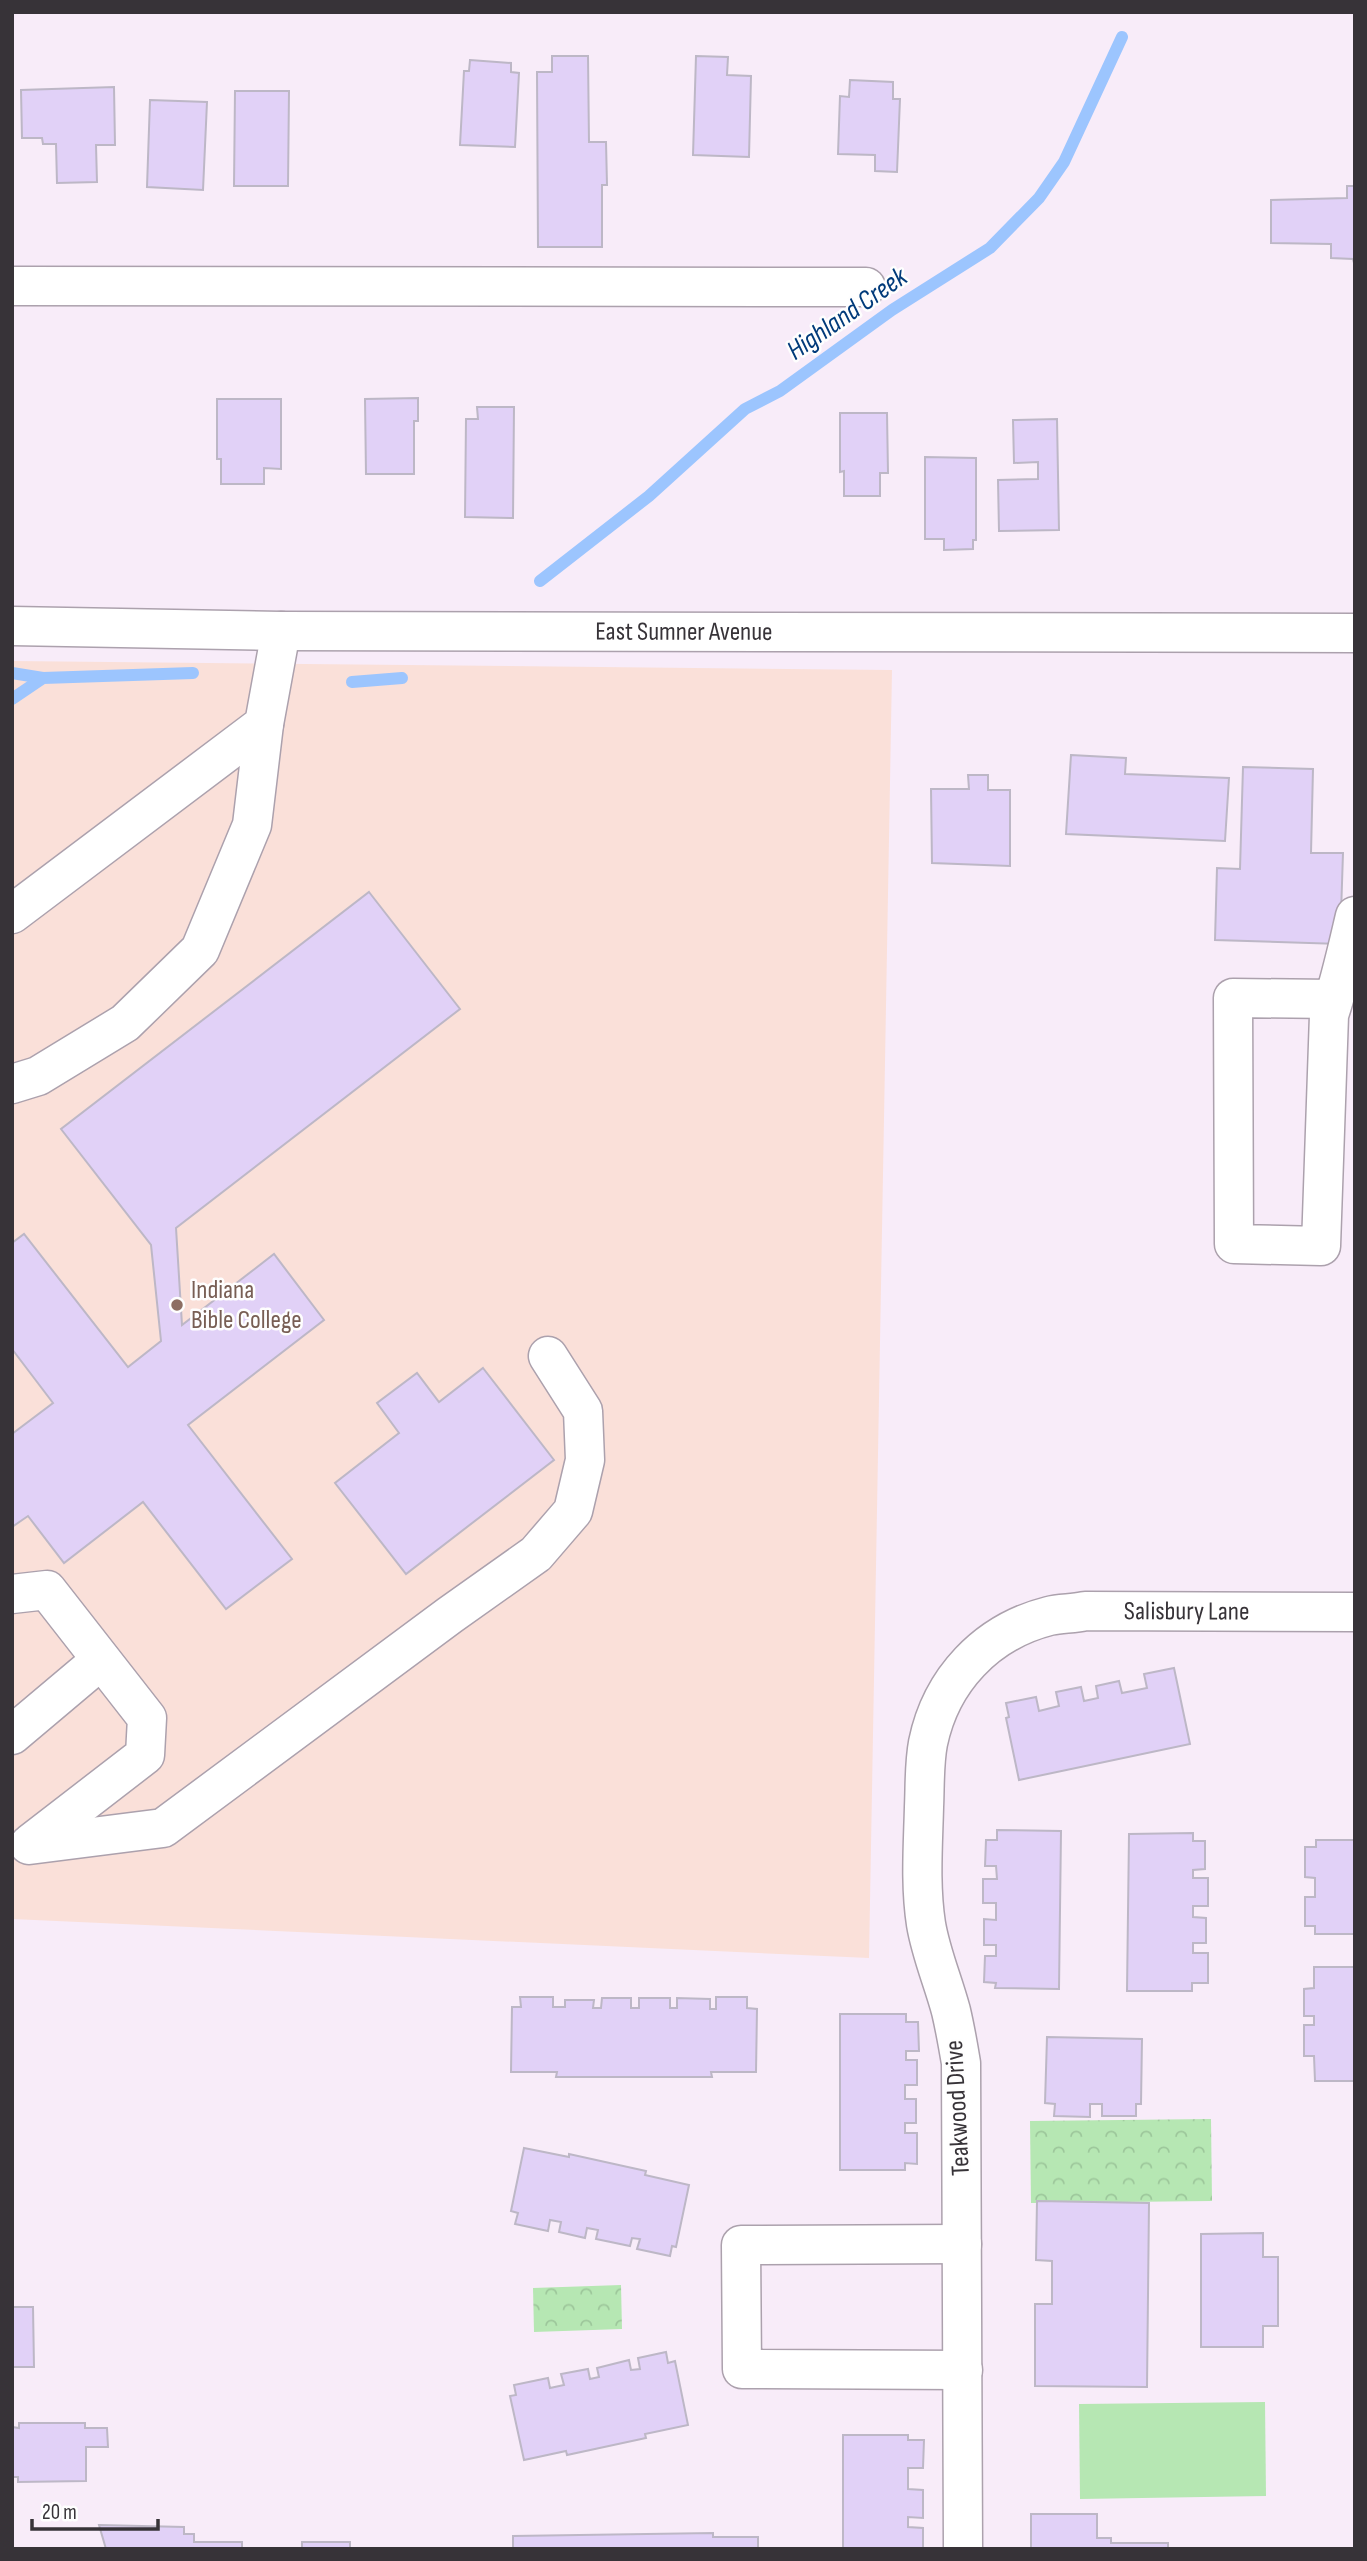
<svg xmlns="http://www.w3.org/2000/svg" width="1367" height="2561" viewBox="0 0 1367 2561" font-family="'Sofia Sans Condensed',sans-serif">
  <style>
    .education { fill: #fae0d9 }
    .grass { fill: #b6e7b3 }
    .park { fill: url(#park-crowns) }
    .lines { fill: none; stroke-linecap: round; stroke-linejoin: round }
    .stream { stroke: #9cc5fe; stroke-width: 12 }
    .building { fill: #e1d1f7; stroke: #bdb7c6; stroke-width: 2 }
    .minor-casing { stroke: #aca1ad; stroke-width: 41 }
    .minor { stroke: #fff; stroke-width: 38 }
    .education-dot { fill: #8d6e63; stroke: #fefefe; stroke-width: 2.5 }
    .labels { text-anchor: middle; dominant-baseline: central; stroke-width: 5; stroke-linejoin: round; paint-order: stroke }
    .street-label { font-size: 26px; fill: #373338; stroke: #fefefe }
    .education-label { font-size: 26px; fill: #785e54; stroke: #fefefe; text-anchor: start }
    .water-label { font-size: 28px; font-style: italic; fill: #013a7a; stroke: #fefefe }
  </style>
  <defs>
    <pattern id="park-crowns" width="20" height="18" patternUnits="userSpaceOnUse" patternTransform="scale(1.75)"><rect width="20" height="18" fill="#b6e7b3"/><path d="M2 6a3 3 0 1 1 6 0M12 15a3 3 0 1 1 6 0" fill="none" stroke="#9dc79b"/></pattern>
  </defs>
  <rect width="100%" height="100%" fill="#f8ecf9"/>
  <!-- education -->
  <path class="education" d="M12,661l880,9 -23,1288 -857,-39z"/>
  <!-- grass -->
  <path class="grass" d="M1265,2402l1,94 -186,3 -1,-95z"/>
  <!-- park -->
  <g class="park">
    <path d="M1211,2119l1,82 -181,2 -1,-82z"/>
    <path d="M621,2285l1,44 -88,3 -1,-44z"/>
  </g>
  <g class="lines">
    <!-- stream -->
    <g class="stream">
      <path d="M540,581l109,-85 96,-87 35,-18 112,-81 98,-62 49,-50 25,-36 58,-125"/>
      <path d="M12,673l31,5"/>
      <path d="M352,682l50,-4"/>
      <path d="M12,699l31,-21 150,-5"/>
    </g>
  </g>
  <!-- building -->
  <g class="building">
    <path d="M552,56h36l1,86h17l1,43h-5v62h-64l-1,-175h15z"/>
    <path d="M696,56l32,1 -1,18 24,1 -2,81 -56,-2z"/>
    <path d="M470,60l41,3v9l8,1 -4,74 -55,-2 4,-74h5z"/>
    <path d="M850,80l43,2v17h7l-3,73 -22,-1v-16l-37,-1 2,-58 9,1z"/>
    <path d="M114,87l1,58h-19l1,37 -40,1 -1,-39h-13l-1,-6h-20l-1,-48z"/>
    <path d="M235,91h54l-1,95h-54z"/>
    <path d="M150,100l57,2 -4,88 -56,-3z"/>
    <path d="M1347,186h8v81l-2,-8 -22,-1v-14l-60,-1v-43l76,-2z"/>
    <path d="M418,398v23h-4v53h-48l-1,-75z"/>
    <path d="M217,399h64v70l-17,-1v16h-43v-25h-4z"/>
    <path d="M477,407h37l-1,111 -48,-1 1,-98h12z"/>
    <path d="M840,413h47l1,60h-8v23h-36v-25l-4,1z"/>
    <path d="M1057,419l2,111 -60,1 -1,-51 40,-1v-17l-24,1 -1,-43z"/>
    <path d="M925,457l51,1v82h-3v9l-29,1v-11h-19z"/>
    <path d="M1071,755l55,3 -1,16 104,4 -4,63 -159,-7z"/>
    <path d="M1243,767l70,2 -2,84h32l-3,91 -125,-4 2,-72 23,1z"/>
    <path d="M968,775h20v15h22v76l-78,-3 -1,-74h38z"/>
    <path d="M369,892l91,117 -284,219 6,97 92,-71 50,66 -136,105 104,134 -66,50 -83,-107 -79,61 -36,-47 -16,11v-93l41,-31 -41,-54v-106l12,-9 104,133 33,-26 -10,-96 -90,-116z"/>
    <path d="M483,1368l71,92 -148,114 -71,-91 64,-50 -22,-30 40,-30 22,29z"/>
    <path d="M1174,1668l16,76 -171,36 -13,-62 3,-1 -3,-14 30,-6 3,14 20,-5 -3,-14 25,-5 3,14 14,-3 -2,-12 23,-5 3,12 25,-5 -3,-14z"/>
    <path d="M997,1830l64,1 -2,158 -64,-1 1,-5 -12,-1 1,-26h11v-11h-12v-26l12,1v-17h-13v-24h14l-1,-13h-11l1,-26h11z"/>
    <path d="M1193,1833v8h12v28l-12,1v8h15v28h-15v11l13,1v25h-13v10h15v30h-16v8h-65l2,-157z"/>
    <path d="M1316,1840h39v94h-40v-8h-10v-29h10v-19l-10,-1v-30h11z"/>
    <path d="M1314,1967h41v114h-40l-1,-25h-10v-31h10v-9h-10v-27l10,-1z"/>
    <path d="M520,1997h33v10h12v-7h29l-1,8h8l1,-10h29v10h8v-10h31v10h7v-10l33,1v10h6v-12h31v11l10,1 -1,63h-45l1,5h-156l1,-5h-46l1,-65h9z"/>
    <path d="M840,2014h66v8h12l1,29h-13v9h11v25h-12v14h11v24h-11v10h12v31l-12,-1v7h-65z"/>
    <path d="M1047,2037l95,2 -1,65h-5v12h-34v-12h-12v13l-36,-1 1,-12 -10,-1z"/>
    <path d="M524,2148l45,9v-3l77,17 -1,4 44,10 -13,62 -4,-1 -2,10 -33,-7 3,-10 -8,-1 -2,8 -34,-7 2,-9 -11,-2 -2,10 -26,-6 2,-10 -11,-2 -2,11 -33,-7 3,-11 -7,-2z"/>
    <path d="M1037,2201l112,2 -2,184 -112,-1v-82h17v-43l-16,-1z"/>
    <path d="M1263,2233v24h15v69h-15v21h-62v-113z"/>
    <path d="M12,2307h21l1,60h-22z"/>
    <path d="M666,2352l2,11 7,-2 13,64 -43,9 1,4 -79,17 -1,-4 -42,9 -14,-64 6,-1 -2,-10 34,-7 2,10 14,-3 -3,-11 27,-5 2,10 9,-2 -2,-9 32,-8 2,10 9,-1 -2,-11z"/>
    <path d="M19,2423h66v5h22l1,19h-22v34l-68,1v-5h-6v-50l7,1z"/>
    <path d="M843,2435h65v5h16l-1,28h-15v21l15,1v28l-15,-1v10l15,1v21h-80z"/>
    <path d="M1031,2514h66v24h14v5h57v6h-137z"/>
    <path d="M99,2525l85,2v7h10v8h48v7h-136z"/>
    <path d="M713,2533v4h45v12h-245v-13z"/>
    <rect x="302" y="2542" width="48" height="7"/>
  </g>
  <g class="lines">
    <defs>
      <g id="minor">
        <path d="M12,286l854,1"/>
        <path id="s1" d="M12,626l269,5 1074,2"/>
        <path d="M12,914l252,-190 17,-93"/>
        <path d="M1334,999l-101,-1 1,246 87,2 8,-231c11,-33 18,-65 26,-99"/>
        <path d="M12,1084l26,-8 87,-53 75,-73 52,-125 12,-101"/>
        <path d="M12,1594l35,-4 100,128 -2,37 -114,88"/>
        <path d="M12,1735l89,-75"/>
        <path d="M29,1845l134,-17 287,-213 86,-61 37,-43 12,-51 -2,-49 -35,-55"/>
        <path d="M962,2244l-221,1 1,124 221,1"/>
        <path id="s2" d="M963,2549l-2,-486c-3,-18 -6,-35 -10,-52 -8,-30 -20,-57 -25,-87 -6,-39 -3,-78 -2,-117 1,-21 0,-43 4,-64 13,-63 58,-111 121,-127 12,-3 24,-2 36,-5l270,1"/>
      </g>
    </defs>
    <!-- minor casing -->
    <use href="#minor" class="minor-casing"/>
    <!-- minor -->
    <use href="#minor" class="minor"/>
  </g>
  <!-- markers -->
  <circle class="education-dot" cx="177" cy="1305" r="7"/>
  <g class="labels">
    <!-- street labels -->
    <g class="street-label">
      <text stroke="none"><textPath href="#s1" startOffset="672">East Sumner Avenue</textPath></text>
      <text stroke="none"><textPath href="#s2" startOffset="1134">Salisbury Lane</textPath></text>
      <text transform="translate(958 2108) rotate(-93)">Teakwood Drive</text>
    </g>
    <!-- education labels -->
    <g class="education-label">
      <text x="191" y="1290">Indiana<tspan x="191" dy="30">Bible College</tspan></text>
    </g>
    <!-- water labels -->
    <g class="water-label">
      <text transform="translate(847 314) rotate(-35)">Highland Creek</text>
    </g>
  </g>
  <!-- border -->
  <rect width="1367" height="2561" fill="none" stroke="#373338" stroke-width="28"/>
  <!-- scale -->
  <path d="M32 2519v10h126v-10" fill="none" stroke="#373338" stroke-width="3.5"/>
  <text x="42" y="2519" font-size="21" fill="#373338" stroke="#fefefe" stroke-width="5" paint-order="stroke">20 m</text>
</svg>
